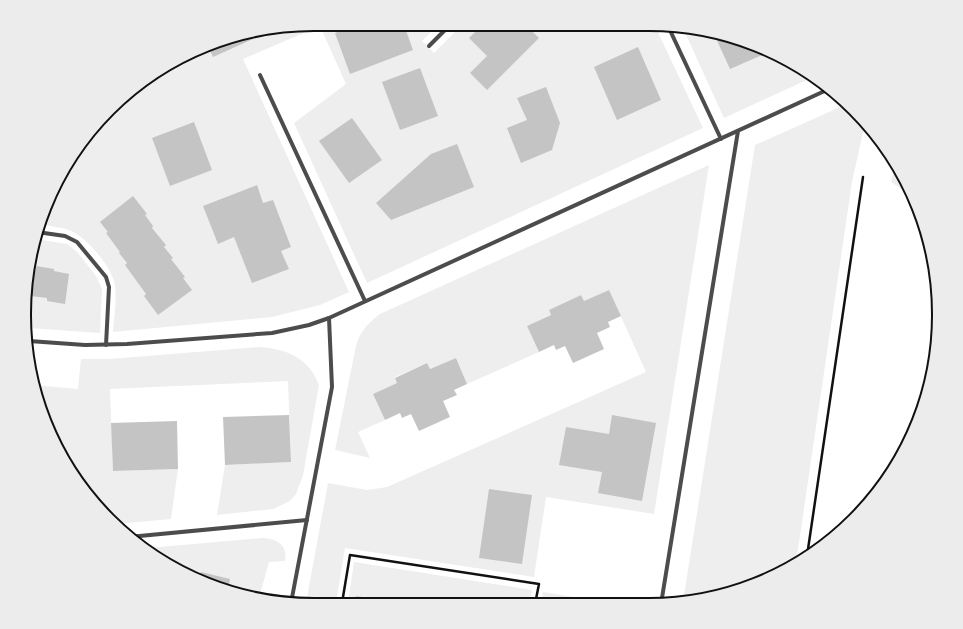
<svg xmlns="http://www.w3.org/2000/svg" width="963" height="629" viewBox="0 0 963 629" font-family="'Archivo Narrow',sans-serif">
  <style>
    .green { fill: #eee }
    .building { fill: #c4c4c4 }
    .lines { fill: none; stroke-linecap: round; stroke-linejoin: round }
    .path { stroke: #111; stroke-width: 2.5 }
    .minor { stroke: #4c4c4c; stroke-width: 4 }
    .rim { fill: none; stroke: #111; stroke-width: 2 }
  </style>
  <rect width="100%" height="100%" fill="#fff"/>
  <!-- green -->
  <g class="green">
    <path d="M314,24l124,1 -16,16 12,12 28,-28 193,1 48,102 -336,155 -73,-160 52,-39 -26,-58 -77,33 106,233 -29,13 -48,12 -159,15c1,-15 4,-31 2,-46 -1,-17 -30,-51 -46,-56 -9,-3 -20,-4 -30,-6l45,-86 69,-65 68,-34z"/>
    <path d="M682,26l78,20 51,32 -87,40z"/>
    <path d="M847,104l18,19 -13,59 -56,381 -19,12 -54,20 -40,7 72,-457z"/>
    <path d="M895,163l14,23 4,11 -22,-15z"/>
    <path d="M709,165l-55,349 -108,-17 -12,80 -189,-29 -9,55h-30l22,-120 39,7 20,-3 259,-115 -37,-82 -25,11 -3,-6 -32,15 2,5 -24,11 12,26 -72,32 -11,-26 -26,11 -3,-6 -32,14 2,6 -24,11 12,26 -27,12 12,26 -35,-8 21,-104c4,-15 12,-23 24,-32z"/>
    <path d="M36,239l31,5 11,9 18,23 6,13 -2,44 -72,-5 -3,-32z"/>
    <path d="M260,347c27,2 49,11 59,38l-16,90 -7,19 -6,7 -17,8 -56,6 8,-50 66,-3 -3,-81 -178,8 3,82 65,-2 -7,50 -55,5 -53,-64 -29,-71 -1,-4 45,4 3,-30h28z"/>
    <path d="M263,538c14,1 25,7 22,23l-16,1 -10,36 -56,-15 -55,-35z"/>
    <path d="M354,562l178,28 -3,14 -181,-1z"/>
    <path d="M543,592l74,12h-76z"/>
  </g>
  <!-- building -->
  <g class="building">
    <path d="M358,24l46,1 9,25 -63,24 -15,-41z"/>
    <path d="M482,25h44l13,13 -52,52 -17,-17 17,-17 -18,-18z"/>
    <path d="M251,34l2,5 -40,18 -5,-11 13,-7z"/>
    <path d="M714,34l46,12 9,6 -39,17z"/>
    <path d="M638,47l23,53 -44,20 -23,-53z"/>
    <path d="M420,68l18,48 -38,14 -18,-48z"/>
    <path d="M546,87l14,36 -8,27 -31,13 -14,-35 20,-8 -10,-22z"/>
    <path d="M352,118l30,42 -33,23 -30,-42z"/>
    <path d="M194,122l18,48 -42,16 -18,-48z"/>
    <path d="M457,144l17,43 -83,33 -15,-17 55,-49z"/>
    <path d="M257,185l6,18 10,-3 18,47 -10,4 8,18 -37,14 -18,-46 -16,7 -15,-38z"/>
    <path d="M133,196l14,18 -2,1 8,11 -1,2 14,17 -2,2 9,11 -2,1 14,18 -2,1 9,12 -34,25 -14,-19 2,-2 -21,-29 2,-2 -8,-10 1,-1 -14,-19 2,-1 -8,-10z"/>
    <path d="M36,266l18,3v2l15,3 -4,30 -18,-3v-3l-16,-2z"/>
    <path d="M609,290l12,26 -13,6 2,5 -13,6 7,16 -31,14 -8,-17 -9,4 -2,-5 -15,7 -12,-26 24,-11 -2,-5 32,-15 3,6z"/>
    <path d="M456,358l11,26 -13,6 3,5 -14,6 7,16 -31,14 -8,-17 -9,4 -2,-5 -15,7 -12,-26 24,-11 -2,-5 32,-15 3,6z"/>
    <path d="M289,415l2,47 -66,3 -2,-48z"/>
    <path d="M612,415l44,8 -14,78 -44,-8 4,-21 -43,-7 7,-38 43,7z"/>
    <path d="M177,421l1,48 -65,2 -2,-48z"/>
    <path d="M489,489l43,6 -10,69 -43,-6z"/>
    <path d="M201,572l29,7 -2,10 -30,-9z"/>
    <path d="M356,596l42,6v1h-44z"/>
  </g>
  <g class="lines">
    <!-- path -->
    <g class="path">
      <path d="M807,556l56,-379"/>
      <path d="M342,603l8,-48 189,29 -4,20"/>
    </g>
    <!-- minor -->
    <g class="minor">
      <path d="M668,26l53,113"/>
      <path d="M429,46l21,-21"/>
      <path d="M260,75l105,226"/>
      <path d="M37,232l28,4 12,6 29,35 3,10 -3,58"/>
      <path d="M29,341l56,4 42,-1 145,-11 37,-8 20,-7 500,-229"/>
      <path d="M129,537l178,-17"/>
      <path d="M291,603l41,-216 -3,-69"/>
      <path d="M661,604l77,-473"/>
    </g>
  </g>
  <!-- crop -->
  <path d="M0 0H963V629H0ZM314 31H649A283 283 0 0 1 932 314V315A283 283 0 0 1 649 598H314A283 283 0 0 1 31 315V314A283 283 0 0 1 314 31Z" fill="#ececec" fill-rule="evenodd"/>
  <path class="rim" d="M314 31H649A283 283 0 0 1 932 314V315A283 283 0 0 1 649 598H314A283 283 0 0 1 31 315V314A283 283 0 0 1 314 31Z"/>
</svg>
